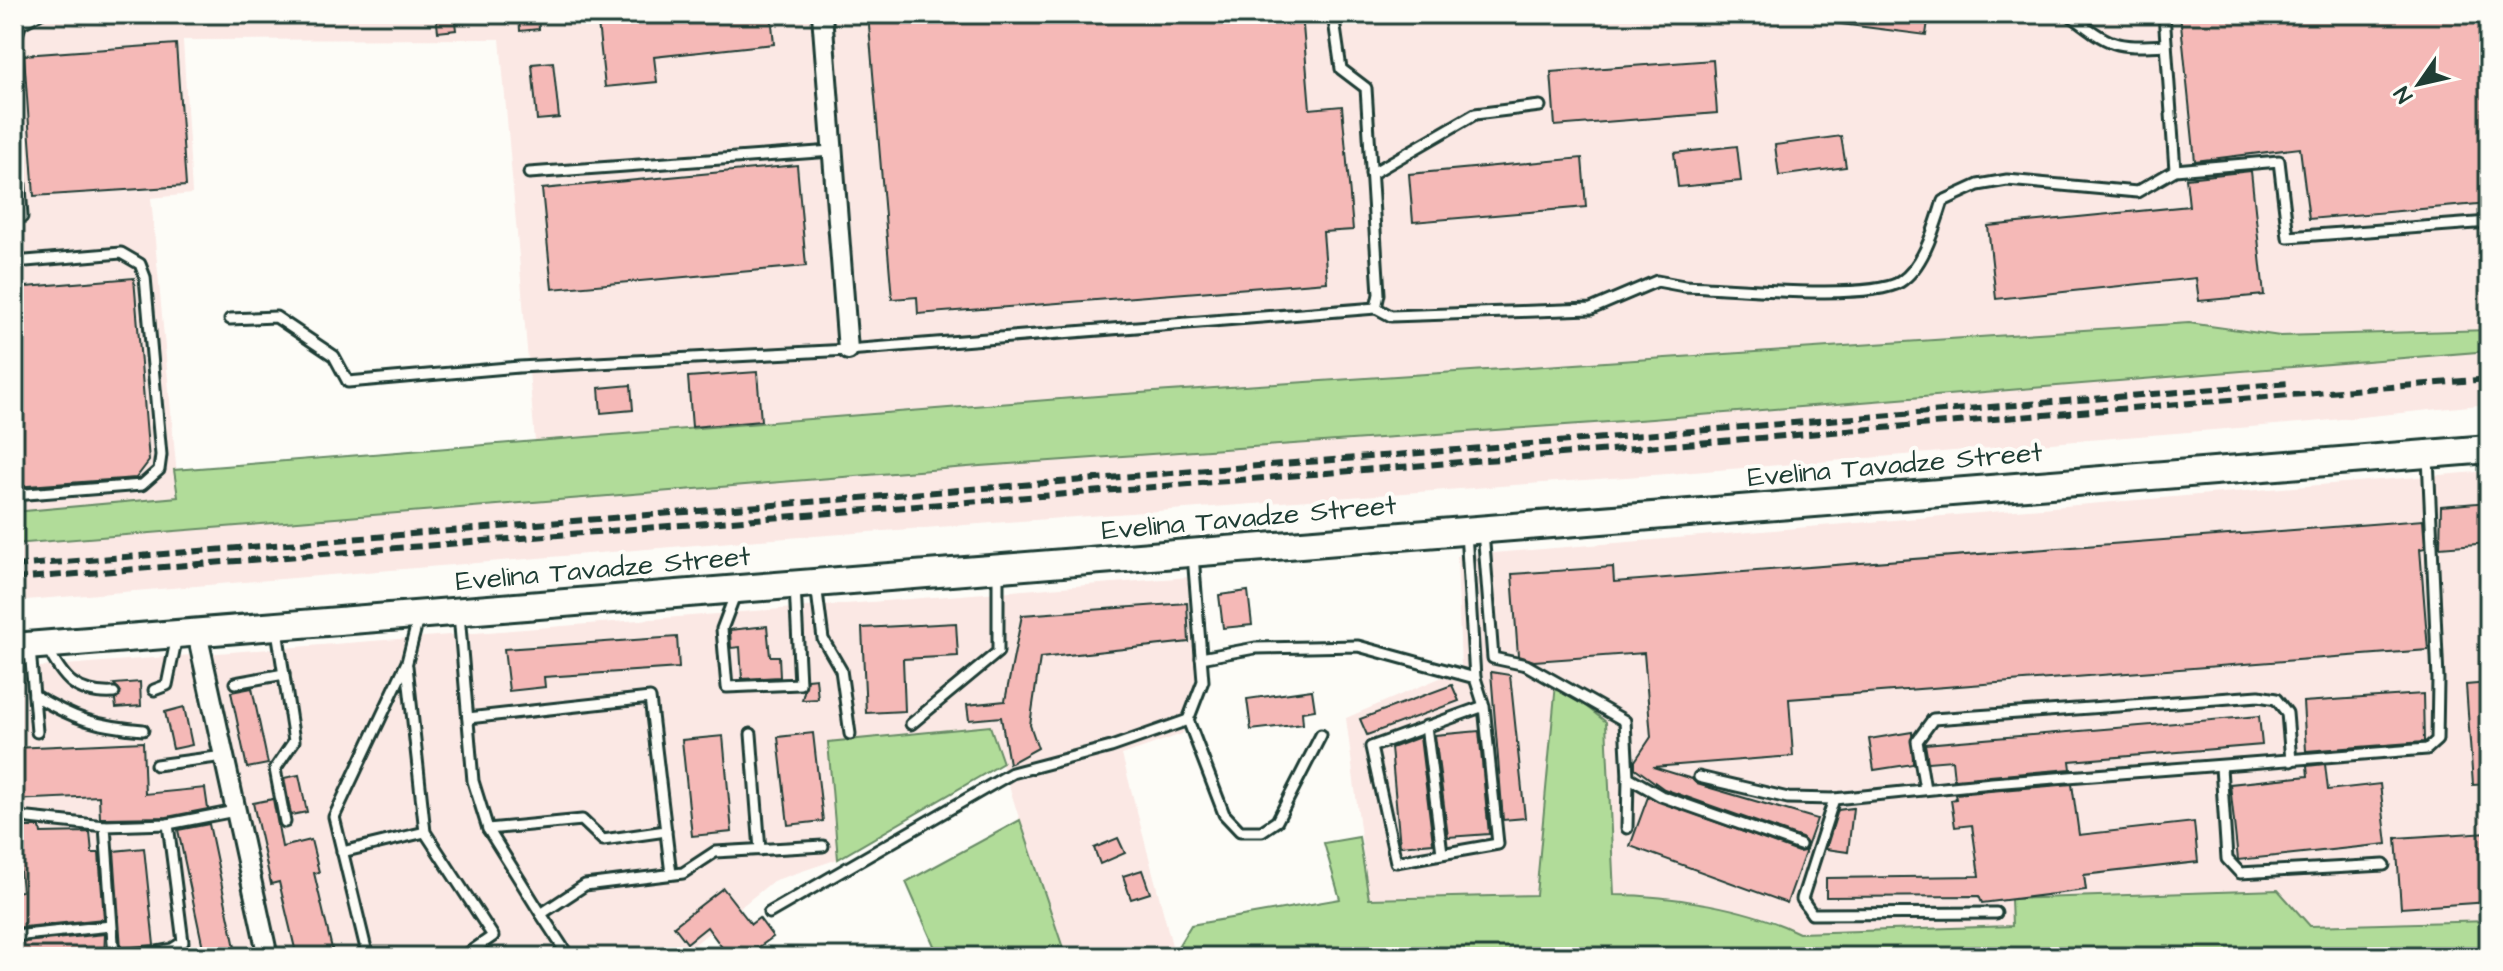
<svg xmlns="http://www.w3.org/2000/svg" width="2503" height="971" viewBox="0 0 2503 971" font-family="'Architects Daughter',sans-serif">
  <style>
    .built { fill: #fbe8e4 }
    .green { fill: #b1dc99; stroke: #688c66; stroke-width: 2 }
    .building { fill: #f5b9b7; stroke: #1f3d34; stroke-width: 2 }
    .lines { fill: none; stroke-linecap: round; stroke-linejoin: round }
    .service-casing { stroke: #1f3d34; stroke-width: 15 }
    .minor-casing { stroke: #1f3d34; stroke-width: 24 }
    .secondary-casing { stroke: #1f3d34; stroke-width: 32 }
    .path { stroke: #1f3d34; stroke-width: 3; stroke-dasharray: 2 6; stroke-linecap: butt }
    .service { stroke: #fdfcf7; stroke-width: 9 }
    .minor { stroke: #fdfcf7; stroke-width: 18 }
    .secondary { stroke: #fdfcf7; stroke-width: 26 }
    .rail { stroke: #1f3d34; stroke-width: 6; stroke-dasharray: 12 6; stroke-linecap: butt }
    .labels { text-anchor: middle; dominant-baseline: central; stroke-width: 8; stroke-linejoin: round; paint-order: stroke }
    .street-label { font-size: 28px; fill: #1f3d34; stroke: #fdfcf7 }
  </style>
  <rect width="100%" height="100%" fill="#fdfcf7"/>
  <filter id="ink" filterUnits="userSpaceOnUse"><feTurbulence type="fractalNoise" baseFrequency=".0125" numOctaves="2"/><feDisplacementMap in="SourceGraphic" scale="16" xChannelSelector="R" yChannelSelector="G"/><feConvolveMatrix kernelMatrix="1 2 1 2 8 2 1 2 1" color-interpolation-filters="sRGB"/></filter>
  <g filter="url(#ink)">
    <!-- built -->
    <g class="built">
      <path d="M14,14h2475v316l-209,6 -91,-13 -1079,72 -575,46 -35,-402 -317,1 9,154 -41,4 28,299 -165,15z"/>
      <path d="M2489,351v53l-177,18 -631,51 -949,69 -718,59v-57l966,-78 672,-47z"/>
      <path d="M2489,471v450l-179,5 -32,-36 -267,9 2,27 -214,7 -28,-14 -124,-24h-33l-8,-173 -50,-38 -19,212 -168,3 -23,-181 115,-49 -4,-113z"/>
      <path d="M1202,576l7,110 -27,48 -60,21 52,198 -27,4h-84l-73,-231 -162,16 10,117 -65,22 -94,76h-665v-288z"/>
    </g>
    <!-- green -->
    <g class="green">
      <path d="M2189,323l91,13 209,-6v21l-837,68 -672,47 -966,78v-32l164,-15 -4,-27 936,-75z"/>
      <path d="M1556,683l50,39 8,173c57,0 135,13 185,38l213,-7 -1,-27 267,-9 32,36 179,-5v36h-1342l27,-4 17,-28 149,-26 -16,-56 35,-6 10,62 167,-4z"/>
      <path d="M990,726l13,37 -165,96 -10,-117z"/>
      <path d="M1020,820l46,137h-127l-33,-75z"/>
    </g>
    <!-- building -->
    <g class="building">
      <path d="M436,14h18l2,16 -18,2z"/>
      <path d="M519,14h19l1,15 -19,2z"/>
      <path d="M597,14h52l1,4 121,-4 3,30 -120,13 3,25 -52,5z"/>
      <path d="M868,14h434l8,95 32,-3 11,124 -30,2 4,50 -409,32 -1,-17 -25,2z"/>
      <path d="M1834,14h95l-3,21 -92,-12z"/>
      <path d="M2180,14h309v189l-180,16 -9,-71 -105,13z"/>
      <path d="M176,44l10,142 -152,10 -10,-141z"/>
      <path d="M1713,60l4,53 -162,13 -4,-54z"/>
      <path d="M553,62l6,56 -22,2 -5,-56z"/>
      <path d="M1841,136l5,31 -67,9 -4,-31z"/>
      <path d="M1737,146l4,35 -63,6 -4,-34z"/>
      <path d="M1582,158l4,49 -173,15 -4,-48z"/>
      <path d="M797,165l9,101 -254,23 -10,-100z"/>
      <path d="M2251,171l13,124 -65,6 -3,-23 -200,21 -8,-73 201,-20 -3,-28z"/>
      <path d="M134,278l15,183 -13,17 -122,9v-199z"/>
      <path d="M757,372l4,49 -69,6 -4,-50z"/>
      <path d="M631,385l2,25 -32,3 -2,-25z"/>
      <path d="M2489,502v41l-49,4 1,-41z"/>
      <path d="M2423,520l2,28 -5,1 8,101 -639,49 4,57 -140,11 39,12 5,5 120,35 -30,84 -157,-57 18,-49 150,55 6,-1 3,-7 -5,-6 -138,-49 -29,-21v-7l16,-24 -7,-84 -110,8 -16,-5 -6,-82 101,-7 1,15z"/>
      <path d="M1248,591l4,34 -29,3 -4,-33z"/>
      <path d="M1187,603l2,39 -149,16 -10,67 8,23 -29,16 -8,-47 -32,3 -2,-15 38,-4 17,-86z"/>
      <path d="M956,623l2,33 -55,3 2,52 -39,2 -4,-85z"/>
      <path d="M767,626l3,30h9l1,21 -38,2 -2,-32 -9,1 -1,-18z"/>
      <path d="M677,637l2,31 -135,9 1,10 -36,4 -5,-42z"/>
      <path d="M1491,672l19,3 15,143 -22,2z"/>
      <path d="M816,678l2,21 -16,1 5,-21z"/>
      <path d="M140,682l1,24 -25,2 -1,-8 6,-8 -7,-8z"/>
      <path d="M2489,683v101l-16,1 -7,-100z"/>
      <path d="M1452,685l7,16 -92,34 -7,-16z"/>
      <path d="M252,688l16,76 -21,4 -16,-76z"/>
      <path d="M1312,690l3,20 -13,2 1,12 -52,6 -4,-31z"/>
      <path d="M2423,694l1,48 -118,9 -3,-49z"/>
      <path d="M184,707l8,38 -19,4 -8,-37z"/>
      <path d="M2259,716l3,29 -192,16 1,8 -117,10 -2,-19 -24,2 -3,-18z"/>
      <path d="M1479,731l10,103 -41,3 -13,-102z"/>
      <path d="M1912,732l1,32 -39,6 -5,-31z"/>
      <path d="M813,733l10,88 -35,4 -10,-88z"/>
      <path d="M723,736l9,96 -40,4 -10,-96z"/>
      <path d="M1420,737l13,106 -33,3 -9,-98z"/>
      <path d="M143,742l2,52 60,-6 3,21 -41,8 -62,1h-5l-1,-22 -85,4v-52z"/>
      <path d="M2325,764l3,26 52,-6 7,60 -149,16 -8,-76 78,-8 -1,-10z"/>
      <path d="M299,775l8,37 -16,3 -7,-37z"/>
      <path d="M2072,784l7,51 115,-13 4,40 -114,13 2,15 -104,13 -3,-7 -153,1v-19l153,-2 -7,-51 -17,2 -4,-27 5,-1 -1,-5z"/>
      <path d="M273,799l9,48 29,-7 8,32 -5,1 20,84h-37l-18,-75 -8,2 -18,-81z"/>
      <path d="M1853,808l-5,44 -22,-3 12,-39z"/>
      <path d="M209,824l28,133h-32l-27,-127z"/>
      <path d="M16,827h24l1,6 49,-1 2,21h7l5,66 -90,9v-36l8,-1z"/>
      <path d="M2489,832v70l-88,6 -5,-70z"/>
      <path d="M1118,838l7,15 -25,11 -6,-16z"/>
      <path d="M144,848l10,97 -33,3 -7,-97z"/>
      <path d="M1142,870l8,23 -19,6 -8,-23z"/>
      <path d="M723,888l28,36 8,-6 14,19 -28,20h-16l-22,-30 -20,16 -13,-17z"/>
      <path d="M105,934l-1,23h-90v-14z"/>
    </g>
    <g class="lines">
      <defs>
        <g id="service">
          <path d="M1333,14l8,55 25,19 13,206 -3,14"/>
          <path d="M2069,14c42,32 44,34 97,31"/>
          <path d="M2164,14l11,156"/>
          <path d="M14,27l25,-13"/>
          <path d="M14,44l6,-18"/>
          <path d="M14,92l8,125 -8,1"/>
          <path d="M529,173l303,-22"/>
          <path d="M1371,174l104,-60 65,-8"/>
          <path d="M14,262l107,-9 19,11 5,13 16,178 -2,15 -17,15 -128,10"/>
          <path d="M230,319l46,-2 58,39 14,26 171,-15 329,-17 528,-42 15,8 200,-7 66,-28 27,5c43,1 185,15 216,-4 24,-15 35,-57 43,-81l35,-16 29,-5 130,12 38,-22 104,-9 9,76 201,-15"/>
          <path d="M1483,531l10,127 33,7 99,56 3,56 33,19 139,49"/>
          <path d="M1466,532l9,146 9,28 14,138 -102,18 -25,-115 113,-41"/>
          <path d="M1193,555l10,126 -15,39 36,94 16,17h22l15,-10 44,-86"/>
          <path d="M816,584l7,55 18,31 9,64"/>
          <path d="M736,592l-14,37 5,58 73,-3 -5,-98"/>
          <path d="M459,614l14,167 15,48 53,85 44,-29 98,-12 32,-21 108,-6"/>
          <path d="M277,630l17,111 -19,28 10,53"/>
          <path d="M47,647c16,32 29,48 67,46"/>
          <path d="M30,649l7,83"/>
          <path d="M1201,658l54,-10 103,-2 117,32"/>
          <path d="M407,666l18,166 68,104 -30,21"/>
          <path d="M235,683l49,-9"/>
          <path d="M154,690l13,-5 10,-49"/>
          <path d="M34,695c39,24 63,31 109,35"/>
          <path d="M468,718l182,-20 21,176"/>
          <path d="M911,724l87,-72v-80"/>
          <path d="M1426,726l16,127"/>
          <path d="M751,734l9,116"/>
          <path d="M156,765l68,-9"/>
          <path d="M2221,767l6,92 13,14 144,-8"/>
          <path d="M1699,777l89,21 46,1 158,-16 435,-34 10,-9 1,-61 -10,-222"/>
          <path d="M1925,789l-8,-48 16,-22 326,-23 17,3 11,14 4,48"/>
          <path d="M1834,799l-32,100 10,15 184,-1"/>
          <path d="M29,818l76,8"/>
          <path d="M1627,828l1,-51"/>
          <path d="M488,829l94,-9 21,20 63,-9"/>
          <path d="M342,852l83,-20"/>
          <path d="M769,913l243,-140 99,-26 77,-27"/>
          <path d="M541,914l28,43"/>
          <path d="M14,936l97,-10"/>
          <path d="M114,957l-9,-131 63,-2 67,-13"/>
          <path d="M130,957l42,-8 11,-7 -15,-118"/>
          <path d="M368,957l-34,-140 73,-155 11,-43"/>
        </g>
        <g id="minor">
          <path d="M822,14l26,336"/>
          <path d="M197,633l71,324"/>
        </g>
        <path id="secondary" d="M14,647l2475,-198"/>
      </defs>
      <!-- service casing -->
      <use href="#service" class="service-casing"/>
      <!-- minor casing -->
      <use href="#minor" class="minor-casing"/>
      <!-- secondary casing -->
      <use href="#secondary" class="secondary-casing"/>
      <!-- path -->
      <path class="path" d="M1989,951l33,6"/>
      <!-- service -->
      <use href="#service" class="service"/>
      <!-- minor -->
      <use href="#minor" class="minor"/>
      <!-- secondary -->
      <use href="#secondary" class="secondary"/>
      <!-- rail -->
      <g class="rail">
        <path d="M14,566l2276,-183"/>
        <path d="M14,579l2475,-200"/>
      </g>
    </g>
  </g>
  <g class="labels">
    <!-- street labels -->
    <g class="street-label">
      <text transform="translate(1895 465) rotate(-5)">Evelina Tavadze Street</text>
      <text transform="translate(1249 518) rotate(-5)">Evelina Tavadze Street</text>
      <text transform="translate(603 569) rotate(-5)">Evelina Tavadze Street</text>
    </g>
  </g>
  <!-- margin -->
  <rect width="2503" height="971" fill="none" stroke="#fdfcf7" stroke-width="48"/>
  <rect x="24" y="24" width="2455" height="923" fill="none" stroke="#1f3d34" stroke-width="3" filter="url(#ink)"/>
  <!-- north arrow -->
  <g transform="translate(2419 84) rotate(236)" stroke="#fdfcf7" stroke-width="6" paint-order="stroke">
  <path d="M0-6L14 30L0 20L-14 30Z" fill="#1f3d34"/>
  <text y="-12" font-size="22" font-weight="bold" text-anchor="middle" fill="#1f3d34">N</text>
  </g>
</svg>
